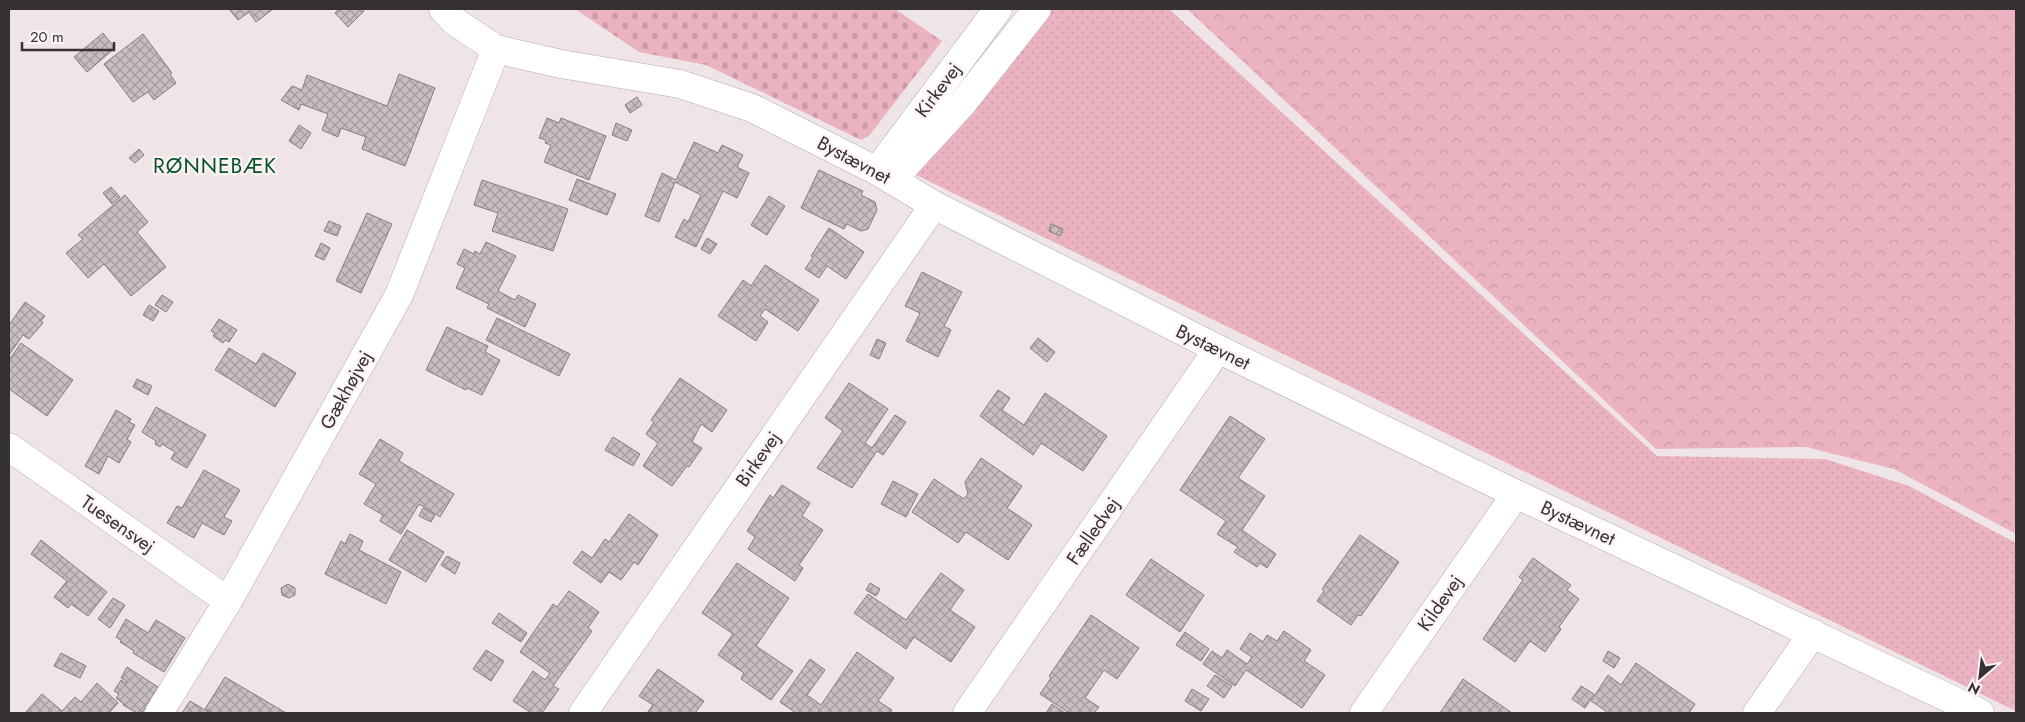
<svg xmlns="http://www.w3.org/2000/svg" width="2025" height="722" viewBox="0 0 2025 722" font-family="Jost,sans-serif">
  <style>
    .grass { fill: url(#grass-dots) }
    .cemetery { fill: url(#cemetery-stones) }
    .park { fill: url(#park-crowns) }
    .building { fill: url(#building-cross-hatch); stroke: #867d7f }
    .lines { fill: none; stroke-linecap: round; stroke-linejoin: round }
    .minor-casing { stroke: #b3aaac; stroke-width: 29 }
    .minor { stroke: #fff; stroke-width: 28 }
    .labels { text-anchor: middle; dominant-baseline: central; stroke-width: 4.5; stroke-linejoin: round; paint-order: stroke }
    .street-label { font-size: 19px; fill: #353132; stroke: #fdf2f5 }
    .quarter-label { font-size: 21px; letter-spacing: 1px; fill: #045327; stroke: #fdf2f5 }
  </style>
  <defs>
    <pattern id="grass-dots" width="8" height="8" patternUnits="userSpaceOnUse" patternTransform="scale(1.25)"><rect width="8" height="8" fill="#ebb3c1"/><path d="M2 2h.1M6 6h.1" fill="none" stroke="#ca9aa6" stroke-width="1.8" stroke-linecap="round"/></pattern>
    <pattern id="cemetery-stones" width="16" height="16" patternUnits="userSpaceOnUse" patternTransform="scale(1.25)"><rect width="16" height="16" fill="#ebb3c1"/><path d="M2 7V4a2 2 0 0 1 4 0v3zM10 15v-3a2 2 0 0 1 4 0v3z" fill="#ca9aa6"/></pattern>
    <pattern id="park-crowns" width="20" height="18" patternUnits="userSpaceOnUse" patternTransform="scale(1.25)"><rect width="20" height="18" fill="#ebb3c1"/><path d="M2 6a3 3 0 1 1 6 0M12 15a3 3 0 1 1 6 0" fill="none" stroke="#ca9aa6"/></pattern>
    <pattern id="building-cross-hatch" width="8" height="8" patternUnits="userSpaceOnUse" patternTransform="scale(1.25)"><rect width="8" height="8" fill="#c8bec0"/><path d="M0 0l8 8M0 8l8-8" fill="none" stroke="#a39b9d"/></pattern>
  </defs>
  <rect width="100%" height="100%" fill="#efe5e7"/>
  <!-- grass -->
  <path class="grass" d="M1043,9h126l488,447 168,3 84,27 107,57v168l-1108,-540z"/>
  <!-- cemetery -->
  <path class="cemetery" d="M575,9h320l47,32 -73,95 -8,4 -155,-75 -67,-13z"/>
  <!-- park -->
  <path class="park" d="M1187,9h829v525l-122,-65 -88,-22 -150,2z"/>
  <!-- building -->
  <g class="building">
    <path d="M229,9h44l-17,13 -7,-10 -11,8z"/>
    <path d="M339,9h23l2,2 -16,16 -13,-14z"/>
    <path d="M103,33l12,15 -28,24 -13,-15z"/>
    <path d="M143,34l29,39 -2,1 6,9 -22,17 -6,-8 -15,10 -29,-38z"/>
    <path d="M399,74l36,14 -30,78 -43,-17 4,-12 -25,-9 -3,9 -16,-7 6,-16 -27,-10 -2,6 -18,-10 11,-14 10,4 5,-15 80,31z"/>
    <path d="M637,97l5,8 -12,8 -5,-8z"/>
    <path d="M547,118l12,5 2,-5 45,18 -17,44 -45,-18 7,-17 -6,-2 1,-3 -7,-2z"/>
    <path d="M616,123l16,7 -5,11 -15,-6z"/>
    <path d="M299,125l12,8 -10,16 -12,-8z"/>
    <path d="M694,142l24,11 4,-8 21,10 -6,12 12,6 -12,25 -14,-7 -27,56 -21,-10 9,-18 4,3 13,-27 -26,-13 -16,40 -14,-6 17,-43 14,7z"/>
    <path d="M139,149l5,6 -9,8 -6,-5z"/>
    <path d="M819,170l44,21 -2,4 14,7 2,8 -9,19 -7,2 -14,-7 -3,5 -43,-21z"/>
    <path d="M577,179l39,15 -9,21 -38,-15z"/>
    <path d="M482,180l86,29 -15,42 -61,-20 6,-18 -24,-8z"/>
    <path d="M111,187l9,10 -8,7 -9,-11z"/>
    <path d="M125,195l23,27 -11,10 29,35 -35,29 -27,-32 -16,14 -22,-25 17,-14 -5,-4z"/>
    <path d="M769,196l16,10 -18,29 -16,-10z"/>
    <path d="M367,213l25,11 -31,69 -25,-12z"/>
    <path d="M329,221l12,5 -4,10 -13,-5z"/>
    <path d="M1051,224l12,5 -3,7 -11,-5z"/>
    <path d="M829,228l35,24 -18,27 -19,-13 -8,12 -14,-9 8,-12 -2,-1z"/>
    <path d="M707,238l10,6 -7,10 -9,-5z"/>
    <path d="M486,242l30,14 -18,35 17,9 3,-5 18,9 -11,23 -38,-19 2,-4 -33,-16 9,-20 -8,-4 7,-15 10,5 1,-3 5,3z"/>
    <path d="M321,243l9,5 -6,12 -9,-4z"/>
    <path d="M765,265l54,35 -21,31 -33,-22 -5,7 8,6 -12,19 -38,-25 25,-36 8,6z"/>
    <path d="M922,272l40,20 -18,34 7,4 -13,27 -32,-16 14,-28 -15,-7z"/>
    <path d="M162,295l11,7 -7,10 -11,-7z"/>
    <path d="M25,302l20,14 -4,5 2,2 -14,16 -6,-4 -14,20v-30z"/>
    <path d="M149,305l10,6 -6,10 -10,-6z"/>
    <path d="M497,318l73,36 -11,22 -73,-36z"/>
    <path d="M219,319l18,11 -8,12 -4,-2 -2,3 -10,-7 2,-3 -4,-2z"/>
    <path d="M447,327l41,19 -3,6 15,8 -18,35 -15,-7 -1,2 -40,-20z"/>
    <path d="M1038,338l17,14 -8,10 -17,-14z"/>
    <path d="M877,339l9,4 -7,16 -9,-4z"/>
    <path d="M21,343l52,37 -26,36 -38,-27v-29z"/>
    <path d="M229,348l27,16 7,-11 33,20 -21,34 -60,-37z"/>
    <path d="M680,378l47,32 -15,22 -11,-8 -9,18 10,6 -13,19 -2,-1 -15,20 -29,-20 15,-23 -12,-9 8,-12 -3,-2z"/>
    <path d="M137,379l15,7 -4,9 -15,-8z"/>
    <path d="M849,383l39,26 -23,34 7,5 23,-33 11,7 -23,33 -6,-4 -25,37 -35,-20 26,-37 -18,-13z"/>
    <path d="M998,390l12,8 -8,12 22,15 21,-32 62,43 -24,35 -42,-28 -8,12 -53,-39z"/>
    <path d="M156,407l50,28 -19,33 -16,-9 4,-7 -13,-8 -2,3 -5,-3 1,-3 -14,-9z"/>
    <path d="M116,410l15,9 -2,3 6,3 -8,14 4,3 -12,21 -11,-7 -9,18 -14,-8z"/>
    <path d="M1230,416l35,23 -27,39 27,18 -23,34 34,24 -9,14 -7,-5 -3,4 -23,-15 4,-5 -21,-13 9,-13 -46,-31z"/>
    <path d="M613,437l27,17 -7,12 -28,-16z"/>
    <path d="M380,439l23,14 -4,8 55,33 -14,23 -21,-13 -18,30 -21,-13 3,-6 -19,-11 12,-20 -17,-10z"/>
    <path d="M981,458l41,28 -15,22 25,17 -24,35 -42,-28 -8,11 -46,-31 22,-33 30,20 4,-5 -3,-12z"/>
    <path d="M204,470l36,20 -16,27 8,4 -8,14 -22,-12 -8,15 -27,-15 10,-17 5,2z"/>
    <path d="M893,481l25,13 -12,23 -25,-13z"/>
    <path d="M782,485l28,18 -8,13 21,14 -24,35 4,3 -8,13 -47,-32 7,-12 -8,-6 23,-36 3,3z"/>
    <path d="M423,508l12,7 -4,7 -12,-6z"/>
    <path d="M629,514l29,21 -20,30 -4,-3 -13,18 -12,-8 -8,11 -28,-20 9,-12 10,7 13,-19 4,3z"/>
    <path d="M407,530l37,22 -18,30 -37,-22z"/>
    <path d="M350,534l13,7 -4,9 42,22 -15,32 -61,-30 16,-33 4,3z"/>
    <path d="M1360,535l39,27 -38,54 -3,-1 -7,10 -34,-24 7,-10 -2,-2z"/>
    <path d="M41,540l66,52 -19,24 -17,-12 -3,4 -14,-11 13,-16 -36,-27z"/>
    <path d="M447,556l13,7 -5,11 -14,-9z"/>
    <path d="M1533,558l38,27 -4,5 12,9 -20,28 2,2 -16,23 -15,-11 -15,21 -32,-23 40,-59 -4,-3z"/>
    <path d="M1151,559l53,36 -24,37 -54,-37z"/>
    <path d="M737,563l52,35 -33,48 37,25 -22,29 -30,-21 3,-6 -26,-18 15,-21 -31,-21z"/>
    <path d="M941,573l23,17 -14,20 25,17 -24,35 -37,-25 -8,12 -52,-36 14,-19 38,26z"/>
    <path d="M870,583l10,6 -4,7 -10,-6z"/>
    <path d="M288,584l7,4v7l-6,3 -7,-3 -1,-7z"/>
    <path d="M569,591l30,21 -11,16 4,3 -39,55 6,3 -17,24h-11l-18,-12 20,-30 12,9 5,-7 -30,-21 33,-48 4,3z"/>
    <path d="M113,598l12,7 -15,23 -12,-9z"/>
    <path d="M499,613l28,20 -6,9 -29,-19z"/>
    <path d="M1091,615l48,33 -22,31 -13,-9 -19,28 14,9 -5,6h-25l-29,-19 11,-16 -2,-2z"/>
    <path d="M126,619l22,14 8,-13 29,18 -21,34 -31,-19 1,-2 -14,-9 2,-1 -6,-4z"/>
    <path d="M1284,631l27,19 -7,11 21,14 -23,33 -56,-38 -11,16 -32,-22 9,-13 10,7 5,-8 20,14 5,-7 -12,-8 10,-16 13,9 4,-7 10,6z"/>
    <path d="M1185,632l24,17 -8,12 -25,-16z"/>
    <path d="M486,650l18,11 -13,20 -18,-12z"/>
    <path d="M1608,651l12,7 -6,10 -11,-7z"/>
    <path d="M857,652l37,26 -16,23 14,9 -2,3h-69l-2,-1 -2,1h-21l-16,-11 30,-43 15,11 -18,25 14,10z"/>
    <path d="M61,653l25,13 -6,12 -26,-12z"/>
    <path d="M1636,663l59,41 -6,9h-84l1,-2 -15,-10 17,-26 13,10z"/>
    <path d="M127,667l31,20 -16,26h-5l-14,-8 1,-1 -8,-6 3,-4 -5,-3 7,-11 5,3 1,-2 -6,-3z"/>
    <path d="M658,669l46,32 -9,12h-48l6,-8 -14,-9z"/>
    <path d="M1215,675l17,11 -8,12 -17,-12z"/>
    <path d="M225,677l61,36h-74l-7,-4z"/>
    <path d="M1463,679l49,34h-72z"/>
    <path d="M97,683l21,20 -9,10h-84l17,-19 20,17 13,-14 6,5z"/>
    <path d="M1581,686l13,8 -9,14 -13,-9z"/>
    <path d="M1192,689l17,10 -8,12 -16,-10z"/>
    <path d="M190,701l20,12h-28z"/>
    <path d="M1052,704l13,9h-19z"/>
  </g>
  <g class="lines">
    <defs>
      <g id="minor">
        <path d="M443,9l11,12 42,28 65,15 119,20 72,24 125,63 57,34 284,144 298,145 464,219"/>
        <path d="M877,171l121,-162"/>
        <path d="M892,180l70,-76 75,-95"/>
        <path d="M9,447l219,154"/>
        <path d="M159,713l69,-112 171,-306 97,-246"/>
        <path d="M583,713l351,-508"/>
        <path d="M967,713l251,-364"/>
        <path d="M1364,713l152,-219"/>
        <path d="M1757,713l56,-80"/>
      </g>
    </defs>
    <!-- minor casing -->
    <use href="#minor" class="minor-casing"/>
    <!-- minor -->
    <use href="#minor" class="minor"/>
  </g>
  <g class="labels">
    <!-- street labels -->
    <g class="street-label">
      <text transform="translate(938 90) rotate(-53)">Kirkevej</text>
      <text transform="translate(854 160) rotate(28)">Bystævnet</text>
      <text transform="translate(1213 347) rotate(26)">Bystævnet</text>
      <text transform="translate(346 390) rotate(-61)">Gækhøjvej</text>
      <text transform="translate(758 459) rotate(-55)">Birkevej</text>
      <text transform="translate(1578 523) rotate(25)">Bystævnet</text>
      <text transform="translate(118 524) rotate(35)">Tuesensvej</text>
      <text transform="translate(1093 531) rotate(-55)">Fælledvej</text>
      <text transform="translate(1440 603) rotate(-55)">Kildevej</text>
    </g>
    <!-- quarter labels -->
    <g class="quarter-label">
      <text x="215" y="166">RØNNEBÆK</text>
    </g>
  </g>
  <!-- border -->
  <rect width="2025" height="722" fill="none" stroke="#353132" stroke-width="20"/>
  <!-- north arrow -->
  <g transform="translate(1980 677) rotate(208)" stroke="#fdf2f5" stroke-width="4" paint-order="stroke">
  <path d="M0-4L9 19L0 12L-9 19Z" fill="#353132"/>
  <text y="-8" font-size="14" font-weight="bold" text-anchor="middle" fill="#353132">N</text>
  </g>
  <!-- scale -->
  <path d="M22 42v8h92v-8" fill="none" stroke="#353132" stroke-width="2.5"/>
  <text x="30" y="42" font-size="15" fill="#353132" stroke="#fdf2f5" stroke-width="4" paint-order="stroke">20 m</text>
</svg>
